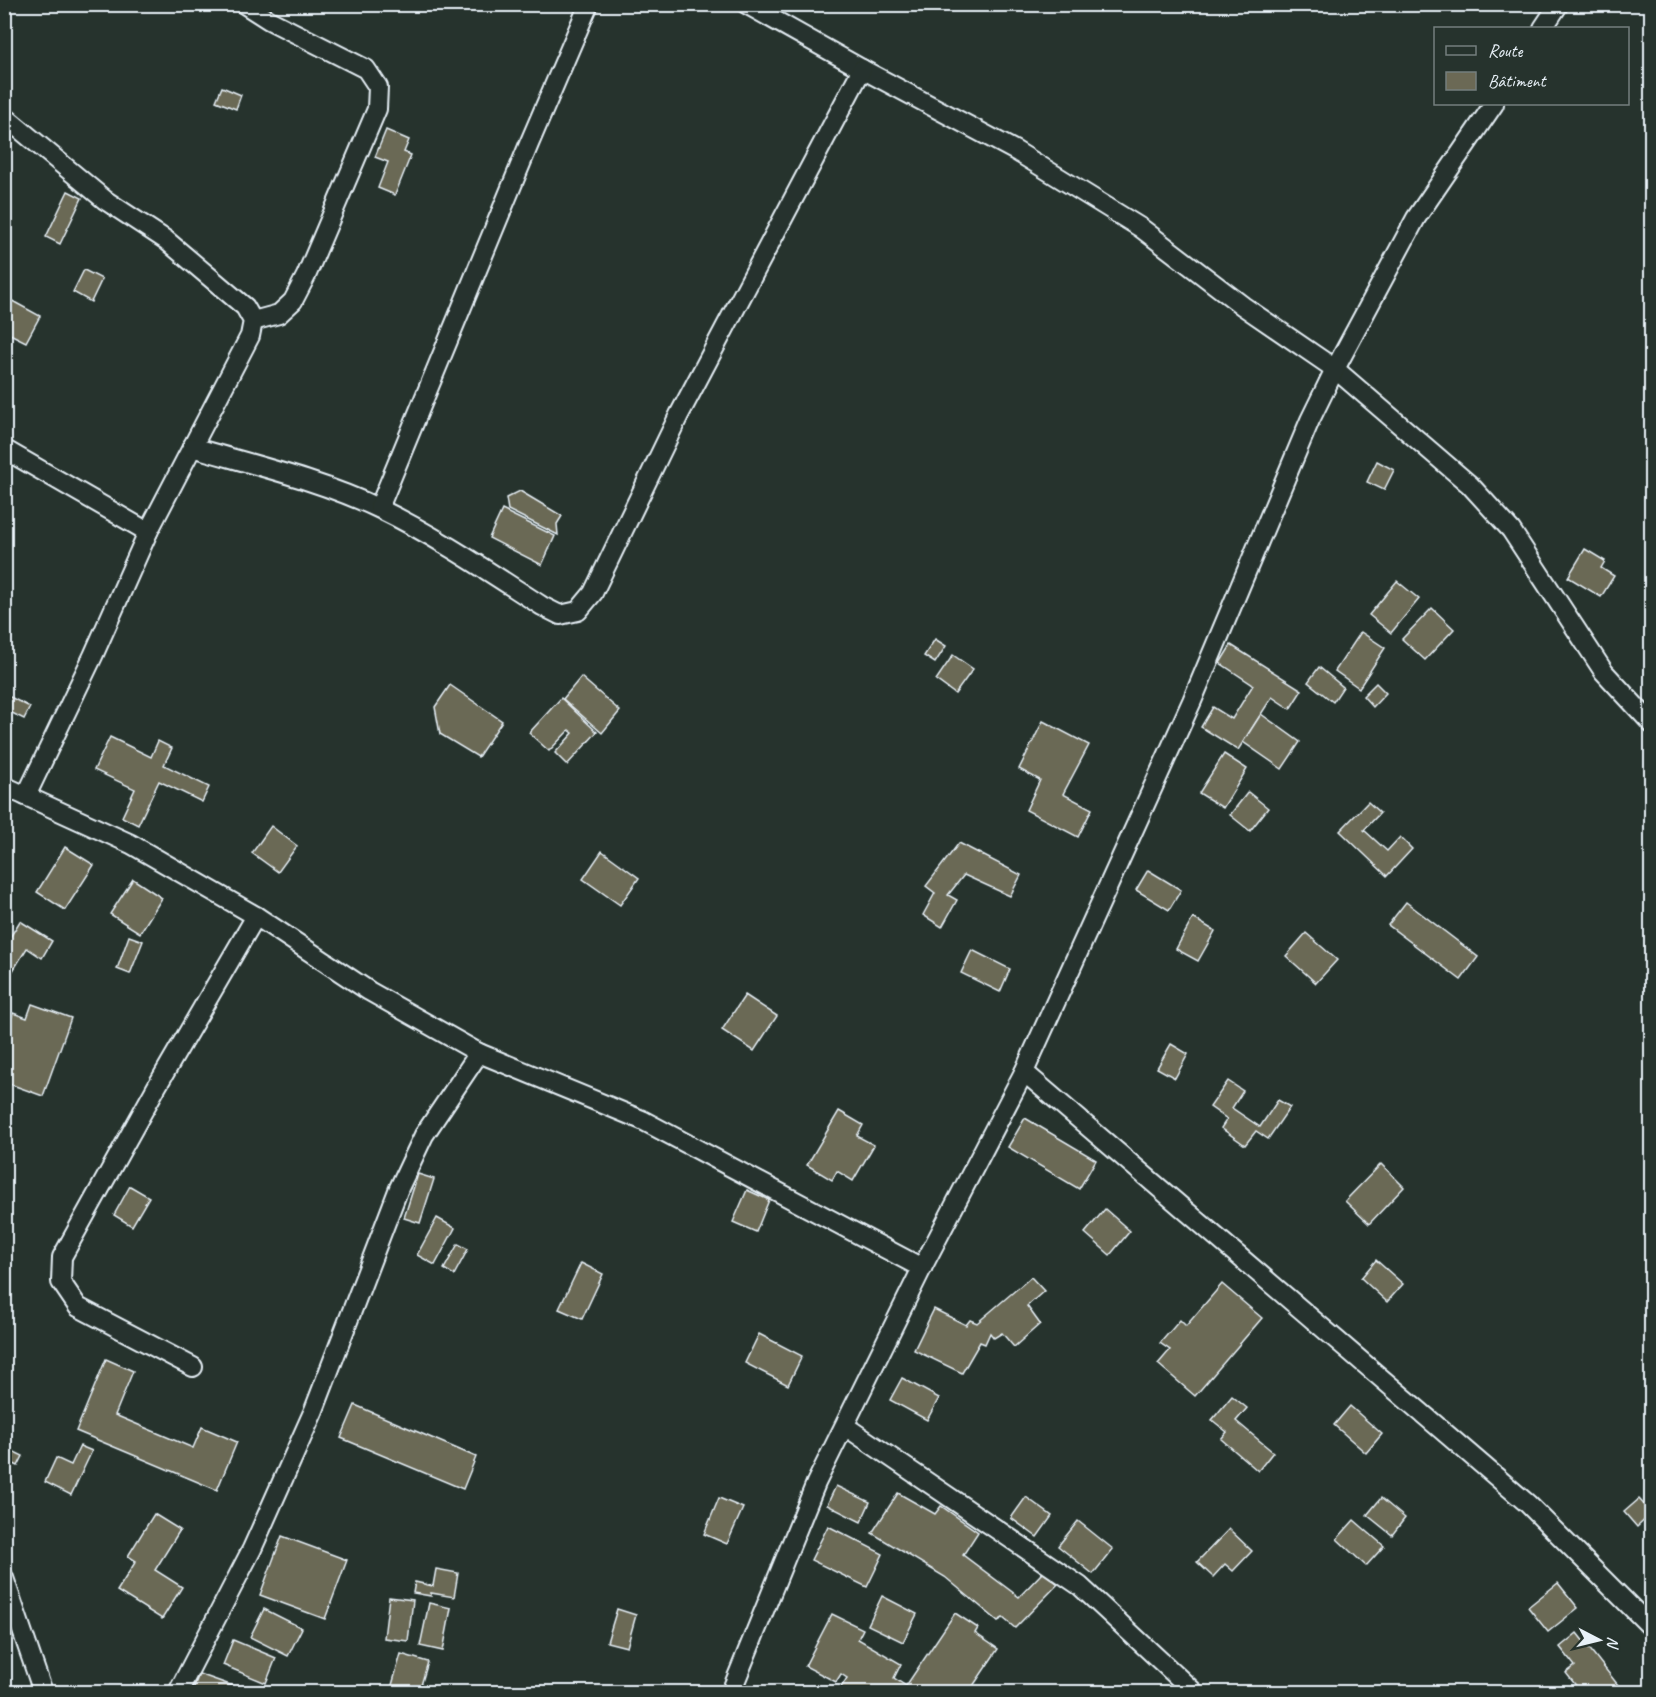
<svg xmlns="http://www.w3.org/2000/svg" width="1656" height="1697" viewBox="0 0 1656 1697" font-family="Caveat,sans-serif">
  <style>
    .building { fill: #6b6955; stroke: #e8f1f8; stroke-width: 1.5 }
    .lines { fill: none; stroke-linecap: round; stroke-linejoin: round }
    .minor-casing { stroke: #e8f1f8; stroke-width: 22 }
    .minor { stroke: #26332d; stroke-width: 18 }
  </style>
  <rect width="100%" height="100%" fill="#26332d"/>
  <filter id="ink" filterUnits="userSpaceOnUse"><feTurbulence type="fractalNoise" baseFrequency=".0167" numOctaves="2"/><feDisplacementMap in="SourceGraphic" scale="12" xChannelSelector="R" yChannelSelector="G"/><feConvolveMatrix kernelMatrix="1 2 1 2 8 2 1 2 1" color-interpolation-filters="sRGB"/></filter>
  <g filter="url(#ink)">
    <!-- building -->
    <g class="building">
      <path d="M222,87l19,8 -5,14 -20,-8z"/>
      <path d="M386,130l23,10 -5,12 7,3 -16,40 -17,-7 10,-26 -13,-5z"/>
      <path d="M68,191l14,7 -22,46 -14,-7z"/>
      <path d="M84,270l18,9 -11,23 -18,-10z"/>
      <path d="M5,297l35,19 -14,26 -22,-11z"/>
      <path d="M1377,461l17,9 -10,20 -17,-8z"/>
      <path d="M520,491l42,25 -5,8 1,11 -50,-25 -2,-12z"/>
      <path d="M502,510l53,26 -13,29 -53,-27z"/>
      <path d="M1585,549l20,12 -4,7 13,8 -13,21 -33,-20z"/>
      <path d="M1397,581l22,18 -28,34 -22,-18z"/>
      <path d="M1432,608l22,21 -29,31 -23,-21z"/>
      <path d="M1361,632l24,16 -26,40 -24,-17z"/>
      <path d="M935,639l11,7 -11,17 -11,-7z"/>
      <path d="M1231,645l71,45 -12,19 -18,-12 -34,53 -37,-23 12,-20 19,12 21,-34 -33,-22z"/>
      <path d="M953,655l20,14 -18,25 -19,-14z"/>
      <path d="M1319,667l24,20 -10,15 -25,-20z"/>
      <path d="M581,677l39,34 -18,22 -39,-34z"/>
      <path d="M1376,683l10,10 -13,14 -10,-11z"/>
      <path d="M450,685l52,36 -24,36 -38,-23 -5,-27z"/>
      <path d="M4,694l26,13 -6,12 -20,-10z"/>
      <path d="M561,698l36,34 -30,33 -12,-12 18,-20 -4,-3 -20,21 -20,-18z"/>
      <path d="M1261,714l39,28 -18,27 -39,-27z"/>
      <path d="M1043,721l46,24 -26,49 29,15 -14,28 -52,-27 14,-30 -21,-11z"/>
      <path d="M110,737l41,20 7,-16 14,7 -8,17 45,22 -7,15 -43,-21 -21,44 -16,-8 13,-28 -41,-19z"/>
      <path d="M1224,754l23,15 -24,39 -24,-15z"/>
      <path d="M1248,792l20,16 -18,23 -20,-16z"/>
      <path d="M1368,802l12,11 -16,17 23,21 13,-14 12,12 -25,27 -47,-45z"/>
      <path d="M271,826l26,20 -19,26 -26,-19z"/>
      <path d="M959,843l62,32 -11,21 -46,-21 -16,20 9,5 -15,27 -19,-12 12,-22 -9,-7z"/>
      <path d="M65,847l29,18 -29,45 -28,-18z"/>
      <path d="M602,851l37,27 -19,27 -37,-26z"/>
      <path d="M1148,870l33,20 -12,20 -33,-20z"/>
      <path d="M133,879l29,19 -22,35 -30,-19z"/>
      <path d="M1406,902l72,55 -17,23 -73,-55z"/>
      <path d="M1193,918l22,13 -17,30 -22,-12z"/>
      <path d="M20,921l32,20 -10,17 -15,-10 -23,37v-38z"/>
      <path d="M1306,933l31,27 -21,23 -30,-27z"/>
      <path d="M129,936l14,5 -13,33 -13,-5z"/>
      <path d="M972,950l38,19 -10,23 -39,-19z"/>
      <path d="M745,995l32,21 -23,35 -32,-21z"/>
      <path d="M32,1004l39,14 -28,78 -39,-14v-44l9,-25 14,5z"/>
      <path d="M1171,1044l17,10 -13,24 -18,-10z"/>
      <path d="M1228,1081l15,10 -11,17 28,19 18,-27 12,7 -22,32 -12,-8 -11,14 -24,-17 6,-9 -17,-12z"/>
      <path d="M839,1111l24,14 -6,11 17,9 -21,36 -16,-10 -5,9 -25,-15z"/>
      <path d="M1025,1118l71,42 -17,29 -71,-42z"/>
      <path d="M1381,1164l23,23 -35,37 -24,-23z"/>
      <path d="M418,1174l16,5 -14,44 -16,-5z"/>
      <path d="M130,1186l19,11 -17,29 -18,-11z"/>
      <path d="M747,1190l22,10 -13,32 -23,-10z"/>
      <path d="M1105,1209l25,22 -20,24 -25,-22z"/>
      <path d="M437,1218l18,10 -20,37 -18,-10z"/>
      <path d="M458,1244l10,5 -14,26 -10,-6z"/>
      <path d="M1376,1260l27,24 -16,18 -26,-24z"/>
      <path d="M581,1263l22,11 -21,45 -23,-10z"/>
      <path d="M1031,1277l13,14 -17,15 13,18 -26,23 -12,-14 -8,5 -4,-5 -5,11 -5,-2 -18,31 -48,-23 20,-41 32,16 4,-5 7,3z"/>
      <path d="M1222,1284l40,34 -67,78 -37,-32 12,-14 -10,-7 20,-23 6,6z"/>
      <path d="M759,1334l43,22 -14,29 -43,-22z"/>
      <path d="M106,1359l27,12 -18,44 78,33 9,-21 35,15 -20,48 -141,-59z"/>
      <path d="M902,1378l37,20 -12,22 -37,-20z"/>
      <path d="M1232,1396l15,12 -11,13 37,31 -15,19 -37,-32 6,-7 -15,-12z"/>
      <path d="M355,1405l121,52 -13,32 -122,-51z"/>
      <path d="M1350,1406l32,28 -16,19 -32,-28z"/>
      <path d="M80,1446l12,5 -21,44 -26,-13 11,-24 15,7z"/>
      <path d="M4,1447l19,9 -5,10 -14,-7z"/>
      <path d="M836,1486l34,16 -9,20 -34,-17z"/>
      <path d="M898,1493l37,21 6,-8 37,26 -15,23 56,42 24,-25 15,12 -43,44 -12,-10 -5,3 -53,-44 -73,-44z"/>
      <path d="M1026,1497l26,19 -15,21 -26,-19z"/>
      <path d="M719,1498l24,10 -16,36 -23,-10z"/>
      <path d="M1381,1498l24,20 -13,17 -25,-20z"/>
      <path d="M1639,1499l13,14 -15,14 -13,-15z"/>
      <path d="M154,1514l26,16 -25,40 27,17 -20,32 -45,-28 19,-30 -8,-5z"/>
      <path d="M1354,1520l30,26 -18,20 -29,-27z"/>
      <path d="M1078,1521l35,28 -20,25 -35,-28z"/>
      <path d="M828,1526l55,28 -16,33 -56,-27z"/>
      <path d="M1229,1529l23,22 -19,20 -8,-7 -12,13 -16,-15z"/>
      <path d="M282,1536l65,24 -22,59 -65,-24z"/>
      <path d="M436,1569l22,4 -4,24 -23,-4v3l-18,-3 2,-11 18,4z"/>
      <path d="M1558,1583l20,25 -30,24 -20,-25z"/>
      <path d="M882,1596l35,18 -14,28 -35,-17z"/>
      <path d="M389,1597l24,3 -5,41 -24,-3z"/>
      <path d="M429,1603l22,5 -8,43 -23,-5z"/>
      <path d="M264,1609l38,19 -14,28 -38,-19z"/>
      <path d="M617,1609l19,6 -9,32 -20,-5z"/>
      <path d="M955,1613l23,15 -3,5 23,16 -29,43h-58l-2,-1 -1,1h-63l-5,-3 7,-11 -6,-4 -5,8 -31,-16 27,-52 31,15 -5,10 43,25 -7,14 12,8z"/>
      <path d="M1577,1633l41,52 -9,7h-28l-15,-19 9,-7 -15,-19z"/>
      <path d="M233,1640l43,18 -10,25 -43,-18z"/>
      <path d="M401,1654l27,8 -9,30h-29z"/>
      <path d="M199,1674l34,12 -2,6h-39z"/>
    </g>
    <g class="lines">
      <defs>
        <g id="minor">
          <path d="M244,4l25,16 97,49 12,18 -1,22 -71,167 -13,25 -14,13 -26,7"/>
          <path d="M746,4l116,65 154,82 125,77 102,78 92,63 135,116 41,45 93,142 48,52"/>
          <path d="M1543,28l16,-24"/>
          <path d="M4,116l101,84 61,40 79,67 8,14 -3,15 -102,196 -55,124 -67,140"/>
          <path d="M192,447c62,18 130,34 188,62 56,27 109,63 162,97l18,9 18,-4 15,-18 86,-178 183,-346"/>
          <path d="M4,449l144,83"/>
          <path d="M379,508l150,-364 60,-140"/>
          <path d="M4,786l127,58 125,72 113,75 110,62 163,67 280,148"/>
          <path d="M1024,1072l504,432 124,124"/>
          <path d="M193,1367l-115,-60 -17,-25 1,-25 95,-171 99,-170"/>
          <path d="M845,1426l235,160 114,106"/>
          <path d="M4,1578l39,114"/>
          <path d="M178,1692l74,-143 62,-139 85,-222 25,-53 55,-82"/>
          <path d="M731,1692l85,-209 106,-215 102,-196 168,-371 118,-281 25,-51 81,-151 78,-114"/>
        </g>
      </defs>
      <!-- minor casing -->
      <use href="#minor" class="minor-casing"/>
      <!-- minor -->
      <use href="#minor" class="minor"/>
    </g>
  </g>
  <!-- margin -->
  <rect width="1656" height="1697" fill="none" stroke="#26332d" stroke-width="24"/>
  <rect x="12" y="12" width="1632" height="1673" fill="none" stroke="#e8f1f8" stroke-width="2" filter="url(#ink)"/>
  <!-- legend -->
  <rect x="1434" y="27" width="195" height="78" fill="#26332d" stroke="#747f7e" stroke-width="1.5"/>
  <rect x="1446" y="46" width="30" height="9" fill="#26332d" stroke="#747f7e" stroke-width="1.5"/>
  <text x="1488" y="57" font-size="18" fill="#e8f1f8">Route</text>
  <rect x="1446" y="72" width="30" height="18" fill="#6b6955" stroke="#747f7e" stroke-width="1.5"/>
  <text x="1488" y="87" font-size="18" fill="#e8f1f8">Bâtiment</text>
  <!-- north arrow -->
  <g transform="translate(1599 1640) rotate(97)" stroke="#26332d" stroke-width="4.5" paint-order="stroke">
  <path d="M0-4.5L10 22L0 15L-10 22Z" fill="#e8f1f8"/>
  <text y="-9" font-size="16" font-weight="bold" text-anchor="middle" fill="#e8f1f8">N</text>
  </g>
</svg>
